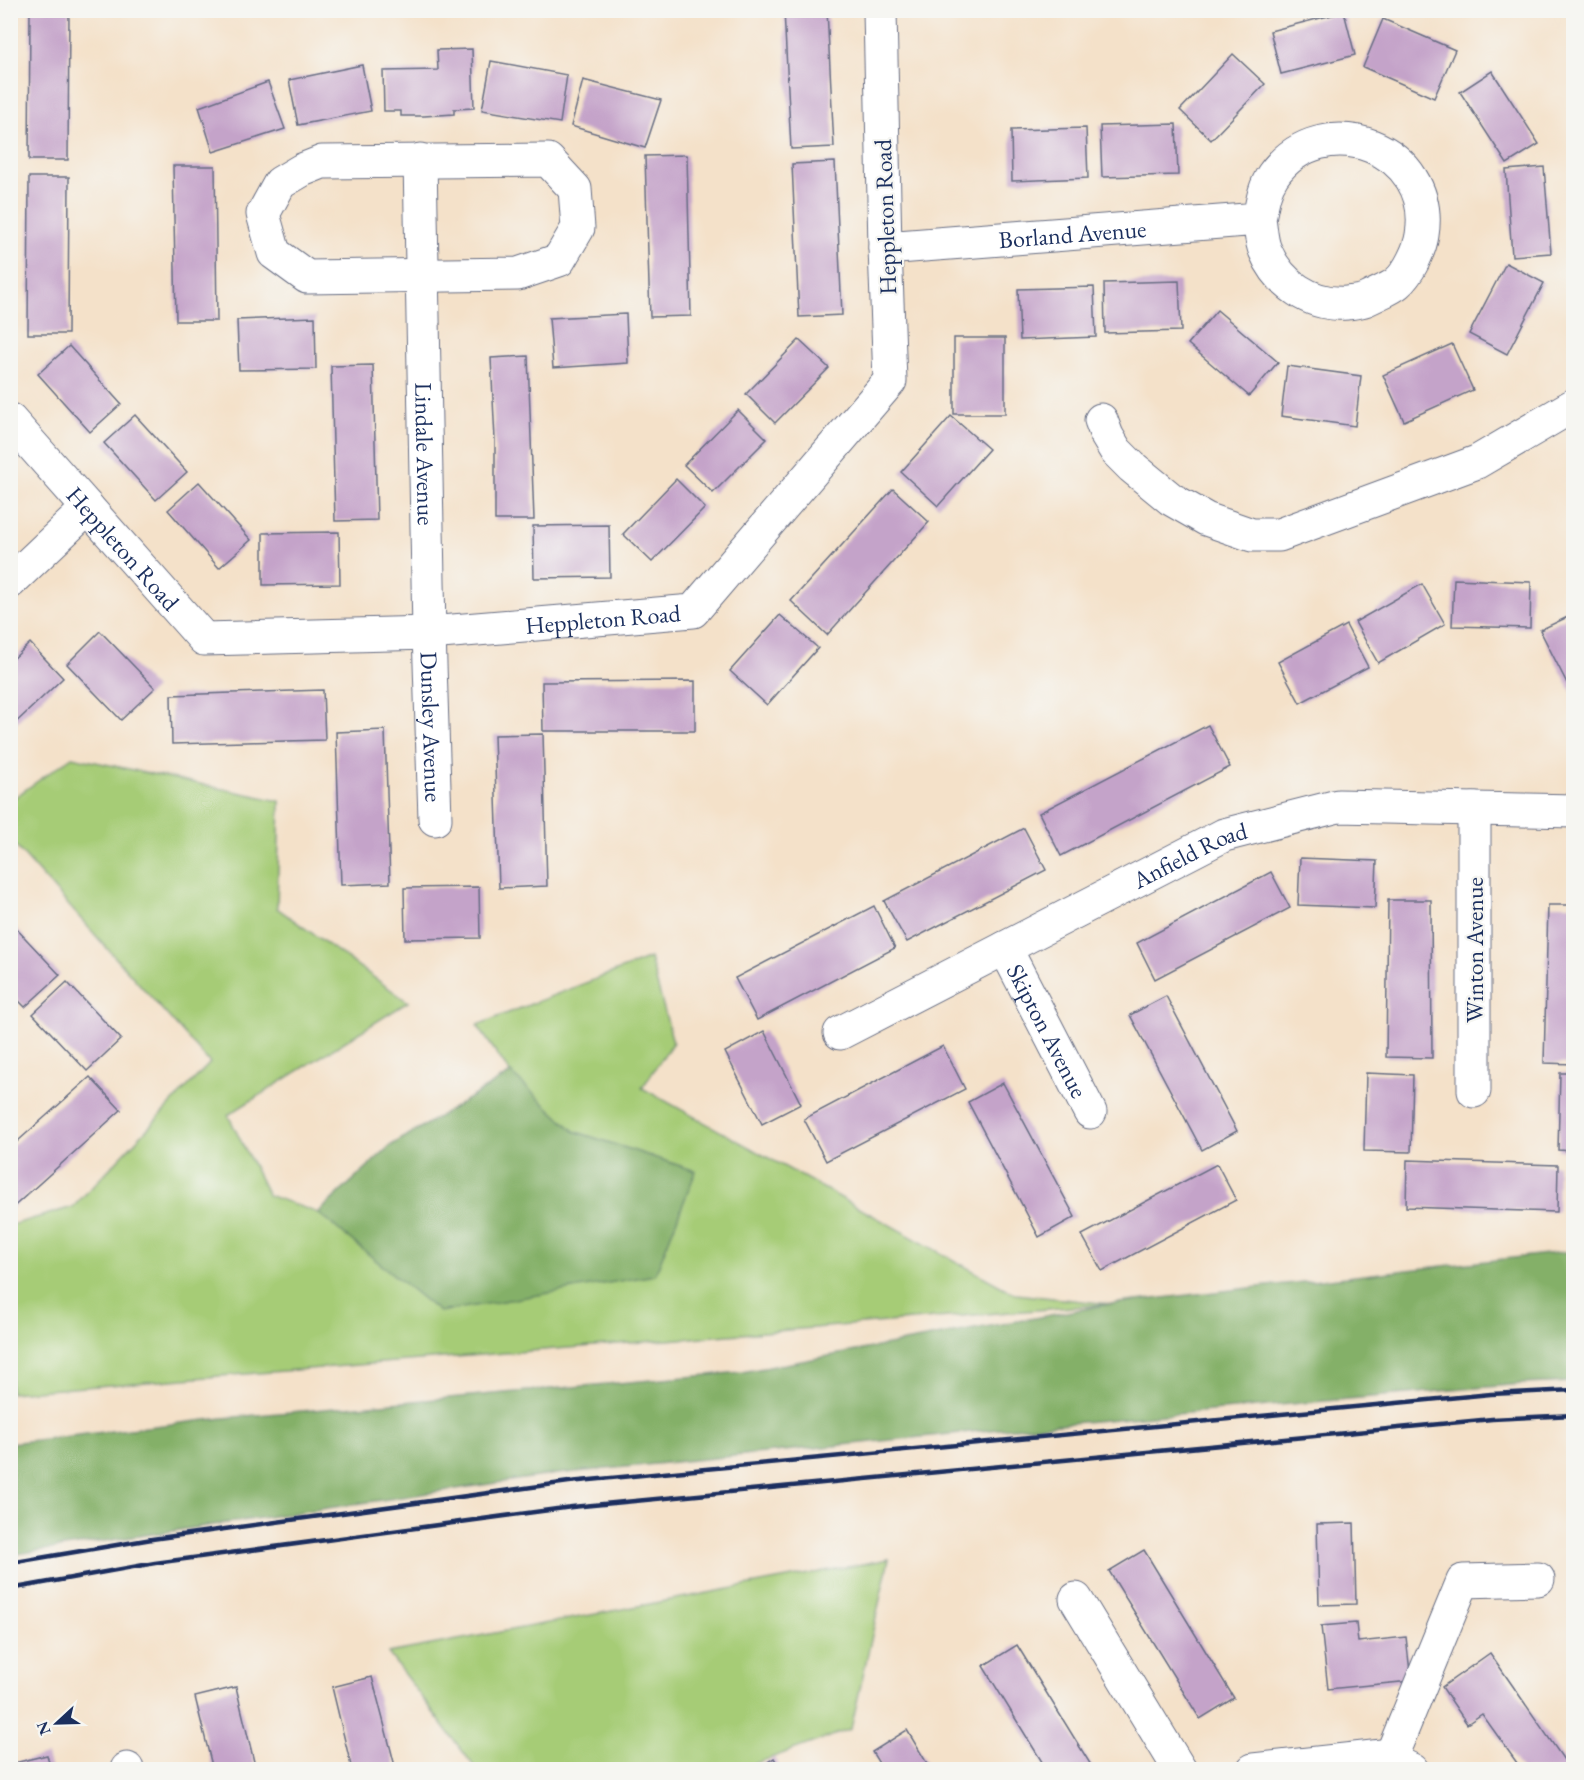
<svg xmlns="http://www.w3.org/2000/svg" width="1584" height="1780" viewBox="0 0 1584 1780" font-family="'EB Garamond',serif">
  <style>
    .green { fill: #a6cc76; stroke: #607e6a; stroke-width: 1.5 }
    .forest { fill: #84b067; stroke: #507062; stroke-width: 1.5 }
    .building { fill: #c4a3c9 }
    .lines { fill: none; stroke-linecap: round; stroke-linejoin: round }
    .minor-casing { stroke: #676d83; stroke-width: 35 }
    .minor { stroke: #fff; stroke-width: 33 }
    .rail { stroke: #1b2f5e; stroke-width: 4.5 }
    .labels { text-anchor: middle; dominant-baseline: central; stroke-width: 4.5; stroke-linejoin: round; paint-order: stroke }
    .street-label { font-size: 24px; fill: #1b2f5e; stroke: #f6f6f2 }
  </style>
  <rect width="100%" height="100%" fill="#f6f6f2"/>
  <filter id="ink" filterUnits="userSpaceOnUse"><feTurbulence type="fractalNoise" baseFrequency=".0167" numOctaves="2"/><feDisplacementMap in="SourceGraphic" scale="12" xChannelSelector="R" yChannelSelector="G"/><feConvolveMatrix kernelMatrix="1 2 1 2 8 2 1 2 1" color-interpolation-filters="sRGB"/></filter>
  <filter id="wash" filterUnits="userSpaceOnUse"><feTurbulence type="fractalNoise" baseFrequency=".008" numOctaves="4" result="noise"/><feDisplacementMap in="SourceGraphic" scale="24" xChannelSelector="R" yChannelSelector="G"/><feGaussianBlur stdDeviation="1.35" result="paint"/><feColorMatrix in="noise" values="0 0 0 0 0 0 0 0 0 0 0 0 0 0 0 0 0 1.4 0 .05"/><feComposite in="paint" operator="in"/></filter>
  <g filter="url(#wash)">
    <rect width="100%" height="100%" fill="#f4e1c9"/>
    <!-- green -->
    <g class="green">
      <path d="M72,757l208,44 -3,107 131,94 -180,113 40,80 50,18 72,-67 121,-72 -34,-49 173,-67 23,84 -31,46 373,206 95,10 -1099,89v-168l62,-18 137,-144 -199,-222v-41z"/>
      <path d="M889,1559l-38,170 -111,40h-264l-88,-116z"/>
    </g>
    <!-- forest -->
    <g class="forest">
      <path d="M511,1073l63,58 122,40 -41,104 -216,37 -121,-99 72,-67z"/>
      <path d="M1573,1251v131l-51,2 -532,46 -433,44 -546,81v-112l212,-25 519,-46 368,-68z"/>
    </g>
    <g id="blocks">
      <!-- building -->
      <g class="building">
        <path d="M30,10h39l-1,150h-39z"/>
        <path d="M784,10h43l7,137 -43,2z"/>
        <path d="M1344,12l11,43 -74,19 -11,-43z"/>
        <path d="M1383,19l72,31 -21,48 -71,-31z"/>
        <path d="M472,49l2,59 -20,1v5l-30,2h-23v-5h-17l-1,-40 55,-1 -1,-20z"/>
        <path d="M1233,54l32,30 -54,56 -31,-30z"/>
        <path d="M491,61l76,14 -7,48 -78,-13z"/>
        <path d="M362,65l9,46 -73,14 -9,-45z"/>
        <path d="M1492,71l47,73 -32,20 -47,-72z"/>
        <path d="M583,80l78,20 -16,48 -74,-22z"/>
        <path d="M268,82l17,47 -72,23 -14,-45z"/>
        <path d="M1176,124l2,51 -76,2 -2,-51z"/>
        <path d="M1086,128l2,50 -76,3 -1,-51z"/>
        <path d="M687,155l4,161 -41,1 -5,-161z"/>
        <path d="M835,162l7,153 -43,2 -7,-153z"/>
        <path d="M173,166h42l2,155h-41z"/>
        <path d="M1544,167l7,86 -39,3 -6,-86z"/>
        <path d="M29,177h40l-1,157h-40z"/>
        <path d="M1506,263l38,20 -37,71 -38,-20z"/>
        <path d="M1179,281l2,50 -76,2 -1,-50z"/>
        <path d="M1094,287l2,50 -76,3 -2,-51z"/>
        <path d="M1217,310l61,52 -29,34 -61,-52z"/>
        <path d="M626,314l2,49 -75,5 -4,-50z"/>
        <path d="M315,317l1,52 -77,1 -2,-50z"/>
        <rect x="954" y="338" width="51" height="76"/>
        <path d="M799,340l30,28 -54,55 -29,-29z"/>
        <path d="M1452,344l21,46 -69,31 -21,-46z"/>
        <path d="M69,346l52,58 -31,28 -52,-58z"/>
        <path d="M528,356l6,164h-39v-80l-4,-82z"/>
        <path d="M373,365l4,155 -42,1 -4,-155z"/>
        <path d="M1287,366l74,10 -6,50 -74,-10z"/>
        <path d="M738,410l29,29 -54,54 -29,-28z"/>
        <path d="M135,415l52,57 -31,28 -52,-57z"/>
        <path d="M951,416l38,33 -51,57 -37,-34z"/>
        <path d="M676,479l29,29 -53,54 -29,-28z"/>
        <path d="M199,482l52,58 -32,28 -51,-58z"/>
        <path d="M893,489l36,33 -102,113 -36,-34z"/>
        <path d="M609,525l1,52 -76,1 -1,-52z"/>
        <path d="M339,532l1,52 -77,1v-52z"/>
        <path d="M1454,579l77,3 -1,46 -78,-2z"/>
        <path d="M1422,584l23,40 -67,39 -23,-41z"/>
        <path d="M1574,614v83l-34,-67z"/>
        <path d="M780,615l38,33 -51,57 -37,-34z"/>
        <path d="M1346,625l22,42 -68,36 -22,-41z"/>
        <path d="M100,631l55,57 -34,32 -54,-56z"/>
        <path d="M30,643l33,35 -53,50v-66z"/>
        <path d="M695,681v50h-152l-1,-49z"/>
        <path d="M323,690l2,50 -153,4 -1,-49z"/>
        <path d="M1208,725l22,42 -169,89 -22,-43z"/>
        <path d="M385,730l5,153 -49,2 -5,-153z"/>
        <path d="M543,734l4,152 -48,2 -5,-153z"/>
        <path d="M1024,828l22,42 -139,72 -23,-41z"/>
        <path d="M1300,858l77,3 -2,47 -77,-3z"/>
        <path d="M1271,872l19,36 -135,71 -18,-36z"/>
        <path d="M479,887l1,51 -75,1 -1,-51z"/>
        <path d="M1388,900h43l1,158 -46,-1z"/>
        <path d="M1548,905h26v159l-30,-1z"/>
        <path d="M874,906l21,42 -138,72 -22,-42z"/>
        <path d="M10,922l50,53 -35,32 -15,-15z"/>
        <path d="M67,982l54,57 -34,32 -54,-57z"/>
        <path d="M1166,996l71,135 -35,19 -72,-135z"/>
        <path d="M764,1031l37,73 -39,20 -37,-72z"/>
        <path d="M943,1046l22,43 -139,72 -22,-42z"/>
        <path d="M1366,1073l47,2 -2,77 -47,-1z"/>
        <path d="M1560,1073h14v78l-16,-1z"/>
        <path d="M90,1077l31,33 -111,100v-62z"/>
        <path d="M1003,1083l72,134 -36,20 -71,-135z"/>
        <path d="M1407,1160l151,5 -1,47 -151,-5z"/>
        <path d="M1217,1164l19,36 -134,71 -20,-36z"/>
        <path d="M1354,1523l2,81 -37,1 -2,-81z"/>
        <path d="M1144,1550l90,148 -34,21 -91,-148z"/>
        <path d="M1356,1623l2,19 48,-5 5,44 -83,8 -7,-63z"/>
        <path d="M1017,1645l77,125h-47l-64,-104z"/>
        <path d="M1490,1653l81,117h-49l-40,-56 -15,10 -25,-37z"/>
        <path d="M372,1677l24,93h-44l-20,-83z"/>
        <path d="M236,1687l20,83h-43l-18,-73z"/>
        <path d="M907,1730l24,40h-48l-11,-18z"/>
        <path d="M47,1755l4,15h-41v-6z"/>
        <path d="M774,1758l7,12h-26z"/>
      </g>
    </g>
  </g>
  <g filter="url(#ink)">
    <use href="#blocks" fill-opacity="0" stroke="#676d83" stroke-width="1.5"/>
    <g class="lines">
      <defs>
        <g id="minor">
          <path id="s1" d="M420,160l9,473 6,186"/>
          <path d="M548,160l27,29 3,39 -19,32 -41,14 -211,3 -33,-24 -11,-39 17,-31 22,-13 20,-8z"/>
          <path id="s2" d="M885,248l374,-29c3,-15 5,-31 14,-44 50,-70 163,-27 149,60 -2,14 -13,38 -25,48 -7,6 -19,10 -28,15 -7,4 -14,4 -22,5 -36,3 -68,-19 -82,-53 -4,-9 -4,-21 -6,-31"/>
          <path id="s3" d="M10,420l194,219 225,-6 264,-22 197,-230 -5,-133 -5,-238"/>
          <path d="M1101,420l6,16 9,15 16,16 39,32 35,20 46,16h27l198,-73 97,-57"/>
          <path d="M10,582l78,-74"/>
          <path id="s4" d="M1005,948l85,164"/>
          <path id="s5" d="M840,1033l384,-198 114,-29 236,5"/>
          <path d="M1474,1091v-282"/>
          <path d="M1076,1599l104,171"/>
          <path d="M1390,1759l73,-178 75,-2"/>
          <path d="M127,1769v1"/>
          <path d="M1253,1770l129,-14 30,14"/>
        </g>
      </defs>
      <!-- minor casing -->
      <use href="#minor" class="minor-casing"/>
      <!-- minor -->
      <use href="#minor" class="minor"/>
      <!-- rail -->
      <g class="rail">
        <path d="M10,1563l142,-24 417,-57 922,-88 83,-4"/>
        <path d="M10,1589l145,-26 417,-56 920,-88 82,-4"/>
      </g>
    </g>
  </g>
  <g class="labels">
    <!-- street labels -->
    <g class="street-label">
      <text transform="translate(885 217) rotate(-92)">Heppleton Road</text>
      <text stroke="none"><textPath href="#s2" startOffset="188">Borland Avenue</textPath></text>
      <text stroke="none"><textPath href="#s1" startOffset="294">Lindale Avenue</textPath></text>
      <text stroke="none"><textPath href="#s3" startOffset="171">Heppleton Road</textPath></text>
      <text stroke="none"><textPath href="#s3" startOffset="692">Heppleton Road</textPath></text>
      <text stroke="none"><textPath href="#s1" startOffset="567">Dunsley Avenue</textPath></text>
      <text stroke="none"><textPath href="#s5" startOffset="393">Anfield Road</textPath></text>
      <text transform="translate(1474 950) rotate(-90)">Winton Avenue</text>
      <text stroke="none"><textPath href="#s4" startOffset="93">Skipton Avenue</textPath></text>
    </g>
  </g>
  <!-- margin -->
  <rect width="1584" height="1780" fill="none" stroke="#f6f6f2" stroke-width="36"/>
  <!-- north arrow -->
  <g transform="translate(57 1723) rotate(248)" stroke="#f6f6f2" stroke-width="4.5" paint-order="stroke">
  <path d="M0-4.5L10 22L0 15L-10 22Z" fill="#1b2f5e"/>
  <text y="-9" font-size="16" font-weight="bold" text-anchor="middle" fill="#1b2f5e">N</text>
  </g>
</svg>
